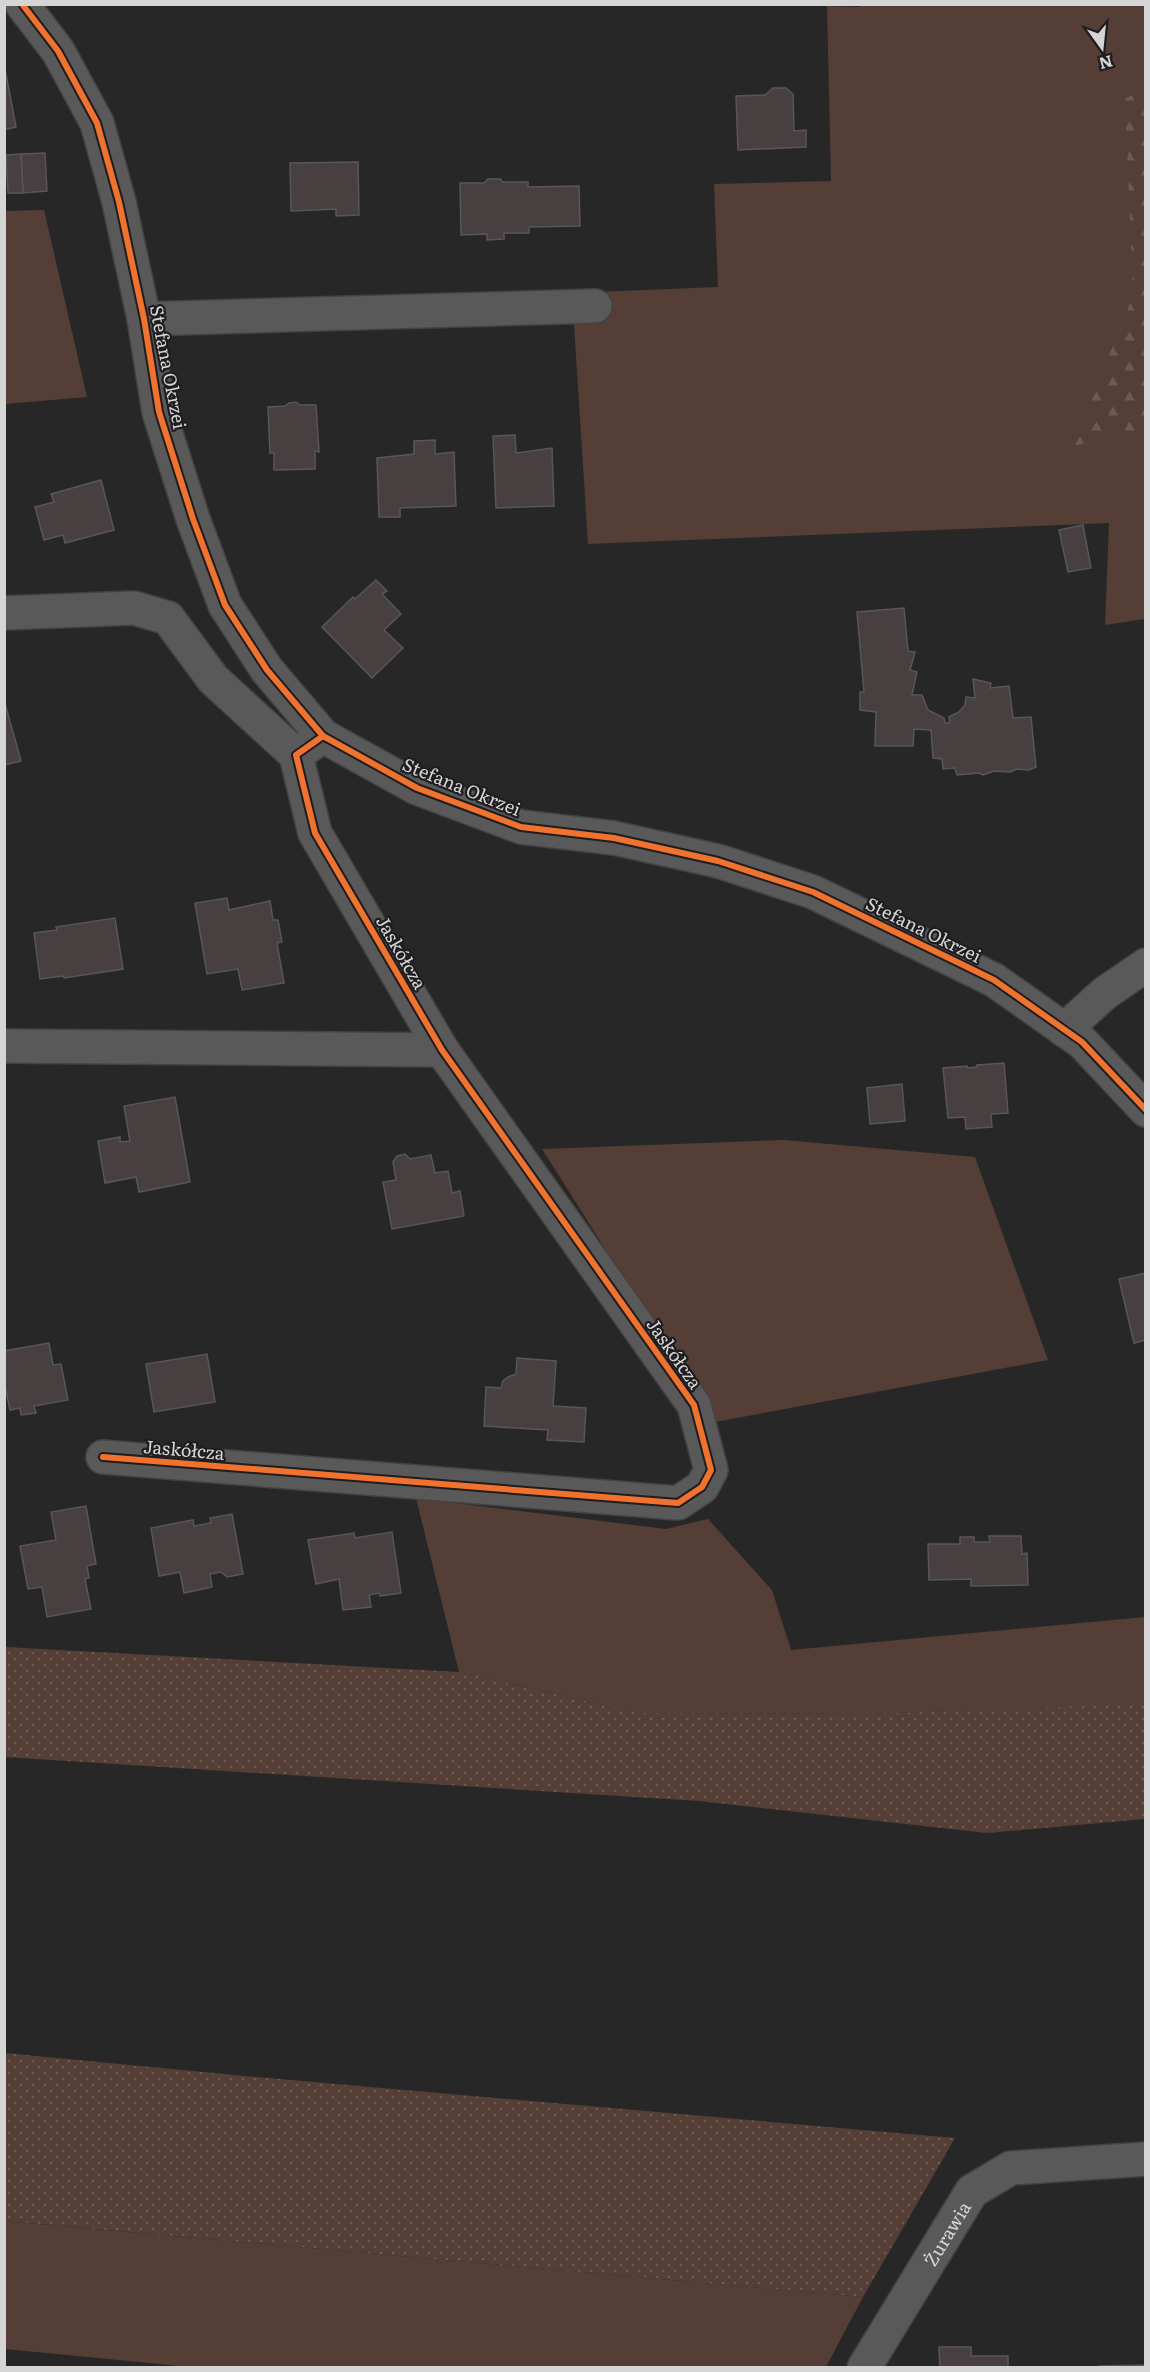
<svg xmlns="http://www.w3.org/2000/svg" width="1150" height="2372" viewBox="0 0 1150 2372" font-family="Literata,serif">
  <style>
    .grass { fill: #543e35 }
    .forest { fill: url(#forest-firs) }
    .garden { fill: url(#garden-dots) }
    .building { fill: #483f40; stroke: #585758; stroke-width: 1.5 }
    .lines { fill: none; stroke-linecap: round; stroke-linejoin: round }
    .minor-casing { stroke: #444344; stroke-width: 36 }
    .minor { stroke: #595959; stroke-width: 33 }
    .cycleway-casing { stroke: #1f1d1f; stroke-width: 10 }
    .cycleway { stroke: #ef722f; stroke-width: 6 }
    .labels { text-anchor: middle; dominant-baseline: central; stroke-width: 4.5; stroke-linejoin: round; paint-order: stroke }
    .street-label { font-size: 18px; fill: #d6d5d6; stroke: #1f1d1f }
  </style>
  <defs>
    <pattern id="forest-firs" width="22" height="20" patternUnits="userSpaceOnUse" patternTransform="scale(1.5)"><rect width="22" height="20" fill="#543e35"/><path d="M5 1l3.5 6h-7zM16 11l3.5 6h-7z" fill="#6c5952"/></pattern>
    <pattern id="garden-dots" width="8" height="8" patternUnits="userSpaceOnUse" patternTransform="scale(1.5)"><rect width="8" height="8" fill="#543e35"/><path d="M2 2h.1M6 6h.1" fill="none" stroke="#6c5952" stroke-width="1.8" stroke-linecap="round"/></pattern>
  </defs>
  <rect width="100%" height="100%" fill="#282728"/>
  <!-- grass -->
  <g class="grass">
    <path d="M865,4l280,1v614l-40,6 4,-102 -521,21 -16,-251 146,-6 -4,-103 117,-3 -4,-175 31,1z"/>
    <path d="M44,210l43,187 -82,7v-193z"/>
    <path d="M784,1140l191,17 73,203 -333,62 -173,-273z"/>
    <path d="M416,1498l250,31 42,-10 64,71 19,60 354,-33v88l-280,9 -227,-1 -179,-41z"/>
    <path d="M4,2221l859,76 -37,70h-636l-185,-18z"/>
  </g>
  <!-- forest -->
  <path class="forest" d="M1145,88v343l-73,15 61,-150 -8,-197z"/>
  <!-- garden -->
  <g class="garden">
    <path d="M5,1647l454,25 180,41 226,1 280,-10v115l-158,14 -288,-32 -694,-44z"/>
    <path d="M5,2053l240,23 710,62 -92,159 -858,-76z"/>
  </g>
  <!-- building -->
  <g class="building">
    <path d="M6,74l10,53 -12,3v-55z"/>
    <path d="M773,88h13l7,6 1,37 12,-1v17l-68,3 -2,-54 29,-1z"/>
    <path d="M45,153l2,38 -24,2 -2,-39z"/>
    <path d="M21,154l2,39h-15l-2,-38z"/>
    <path d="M358,162l1,53 -23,1v-7l-45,2 -1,-48z"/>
    <path d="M488,179h12l3,3h25v5l51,-1 1,40 -51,1v6h-25v6l-17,1v-6l-26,1 -1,-52h24z"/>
    <path d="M296,402l4,3h16l3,47 -4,-1v18l-41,1v-17h-4l-2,-46 17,-1 4,-3z"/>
    <path d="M515,435l1,18 36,-5 2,58 -58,2 -3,-72z"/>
    <path d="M435,440v14l19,-2 2,54 -56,2v9h-21l-2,-59 37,-4v-13z"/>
    <path d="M101,480l13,50 -49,13 -2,-8 -19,5 -9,-33 19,-5 -3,-8z"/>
    <path d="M1083,525l8,43 -23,4 -9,-42z"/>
    <path d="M376,580l11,11 -5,3 19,20 -17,16 19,18 -31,30 -50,-51 31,-30 2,2z"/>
    <path d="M904,608l4,43 7,1 -5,18 7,2 -5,23h10l6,15 16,8 1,5h5l-1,-6 10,-5 6,-7 1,-8 9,1 -2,-19 18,4 -1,5 19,-2 4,32 18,-1 5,50 -7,3 -12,-1 -7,3 -16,-1 -11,4 -4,-2 -22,2 -2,-7 -12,1 -1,-10 -9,-1 -2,-28 -17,-1 -1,17h-38l1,-34 -16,-2v-18h4l-7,-80z"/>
    <path d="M4,700l17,61 -17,4z"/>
    <path d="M227,898l2,12 41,-9 3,19h5l4,22 -5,1 7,40 -42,7 -4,-21 -31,5 -12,-71z"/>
    <path d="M115,918l8,51 -59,9 -1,-2 -23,3 -6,-46 23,-3 -1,-3z"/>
    <path d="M1004,1063l4,50 -17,1 1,13 -26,2 -1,-12 -17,1 -5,-50 24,-2v2l10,-1v-2z"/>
    <path d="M902,1084l3,37 -35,3 -3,-36z"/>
    <path d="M175,1097l15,85 -51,10 -3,-15 -31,6 -7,-42 22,-4v5l10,-1 -6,-35z"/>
    <path d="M405,1154l5,5 21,-4 4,18 13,-2 4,22 8,-2 4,25 -72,13 -9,-47 13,-2 -3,-18 4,-6z"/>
    <path d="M1146,1273v67l-12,3 -15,-64z"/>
    <path d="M49,1343l4,22 8,-1 7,36 -34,6 2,7 -15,2 -1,-7 -10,2 -6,-29v-30z"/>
    <path d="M207,1354l8,48 -61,10 -8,-48z"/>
    <path d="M517,1358l39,3 -3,45 33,2 -2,34 -37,-2 1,-10 -64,-4 2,-39 15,1 2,-7 5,-4 8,-3z"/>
    <path d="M86,1506l10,58 -9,2 2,12 -4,1 6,30 -44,8 -5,-30 -14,2 -8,-43 36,-6 -5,-28z"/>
    <path d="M232,1514l11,60 -16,3 -6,-5 -11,2 2,13 -28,6 -4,-21 -21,4 -8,-48 42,-8 1,6 17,-3 -1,-5z"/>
    <path d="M392,1532l9,61 -21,3 -1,-3 -10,2 2,12 -28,3 -4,-31 -23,5 -8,-44 46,-7 1,5z"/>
    <path d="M989,1536h32l1,18 5,-1 1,32 -57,1v-7l-42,1 -1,-36h32v-7h14v5h16z"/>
    <path d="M939,2347h32v9h37v12h-68z"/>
    <path d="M1146,2365v3h-47v-2z"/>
  </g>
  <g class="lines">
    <defs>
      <g id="minor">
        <path d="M22,4l36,47 39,72 22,79 25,117 15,93 34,107 32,86 42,65 56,66 94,52 104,39 93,11 104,23 95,31 181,88 88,62 64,68"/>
        <path d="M144,319l451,-13"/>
        <path d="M4,613l130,-5 34,10 45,61 83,76"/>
        <path d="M1064,1030l41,-37 41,-28"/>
        <path d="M4,1046l438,4"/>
        <path d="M103,1457l575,46 24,-16 9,-17 -17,-65 -252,-355 -127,-217 -19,-78 27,-19"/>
        <path id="s1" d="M864,2368l108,-177 39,-23 135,-9"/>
      </g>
    </defs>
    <!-- minor casing -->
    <use href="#minor" class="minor-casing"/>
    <!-- minor -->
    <use href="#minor" class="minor"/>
    <defs>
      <g id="cycleway">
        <path d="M22,4l36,47 39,72 22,79 25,117 15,93 34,107 32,86 42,65 56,66 94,52 104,39 93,11 104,23 95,31 181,88 88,62 64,68"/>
        <path d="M103,1457l575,46 24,-16 9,-17 -17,-65 -252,-355 -127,-217 -19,-78 27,-19"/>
      </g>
    </defs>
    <!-- cycleway casing -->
    <use href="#cycleway" class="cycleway-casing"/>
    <!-- cycleway -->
    <use href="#cycleway" class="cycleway"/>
  </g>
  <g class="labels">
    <!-- street labels -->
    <g class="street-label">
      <text transform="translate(169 367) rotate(79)">Stefana Okrzei</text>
      <text transform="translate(462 786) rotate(22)">Stefana Okrzei</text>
      <text transform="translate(924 929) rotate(26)">Stefana Okrzei</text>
      <text transform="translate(402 952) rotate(60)">Jaskółcza</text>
      <text transform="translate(675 1353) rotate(55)">Jaskółcza</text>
      <text transform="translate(184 1449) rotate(5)">Jaskółcza</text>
      <text stroke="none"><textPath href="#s1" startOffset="158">Żurawia</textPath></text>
    </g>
  </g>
  <!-- border -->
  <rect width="1150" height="2372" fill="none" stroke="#d6d5d6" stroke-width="12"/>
  <!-- north arrow -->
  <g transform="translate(1102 48) rotate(165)" stroke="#1f1d1f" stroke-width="4.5" paint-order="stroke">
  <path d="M0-4.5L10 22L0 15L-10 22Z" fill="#d6d5d6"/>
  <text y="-9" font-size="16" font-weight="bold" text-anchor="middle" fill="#d6d5d6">N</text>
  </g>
</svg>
